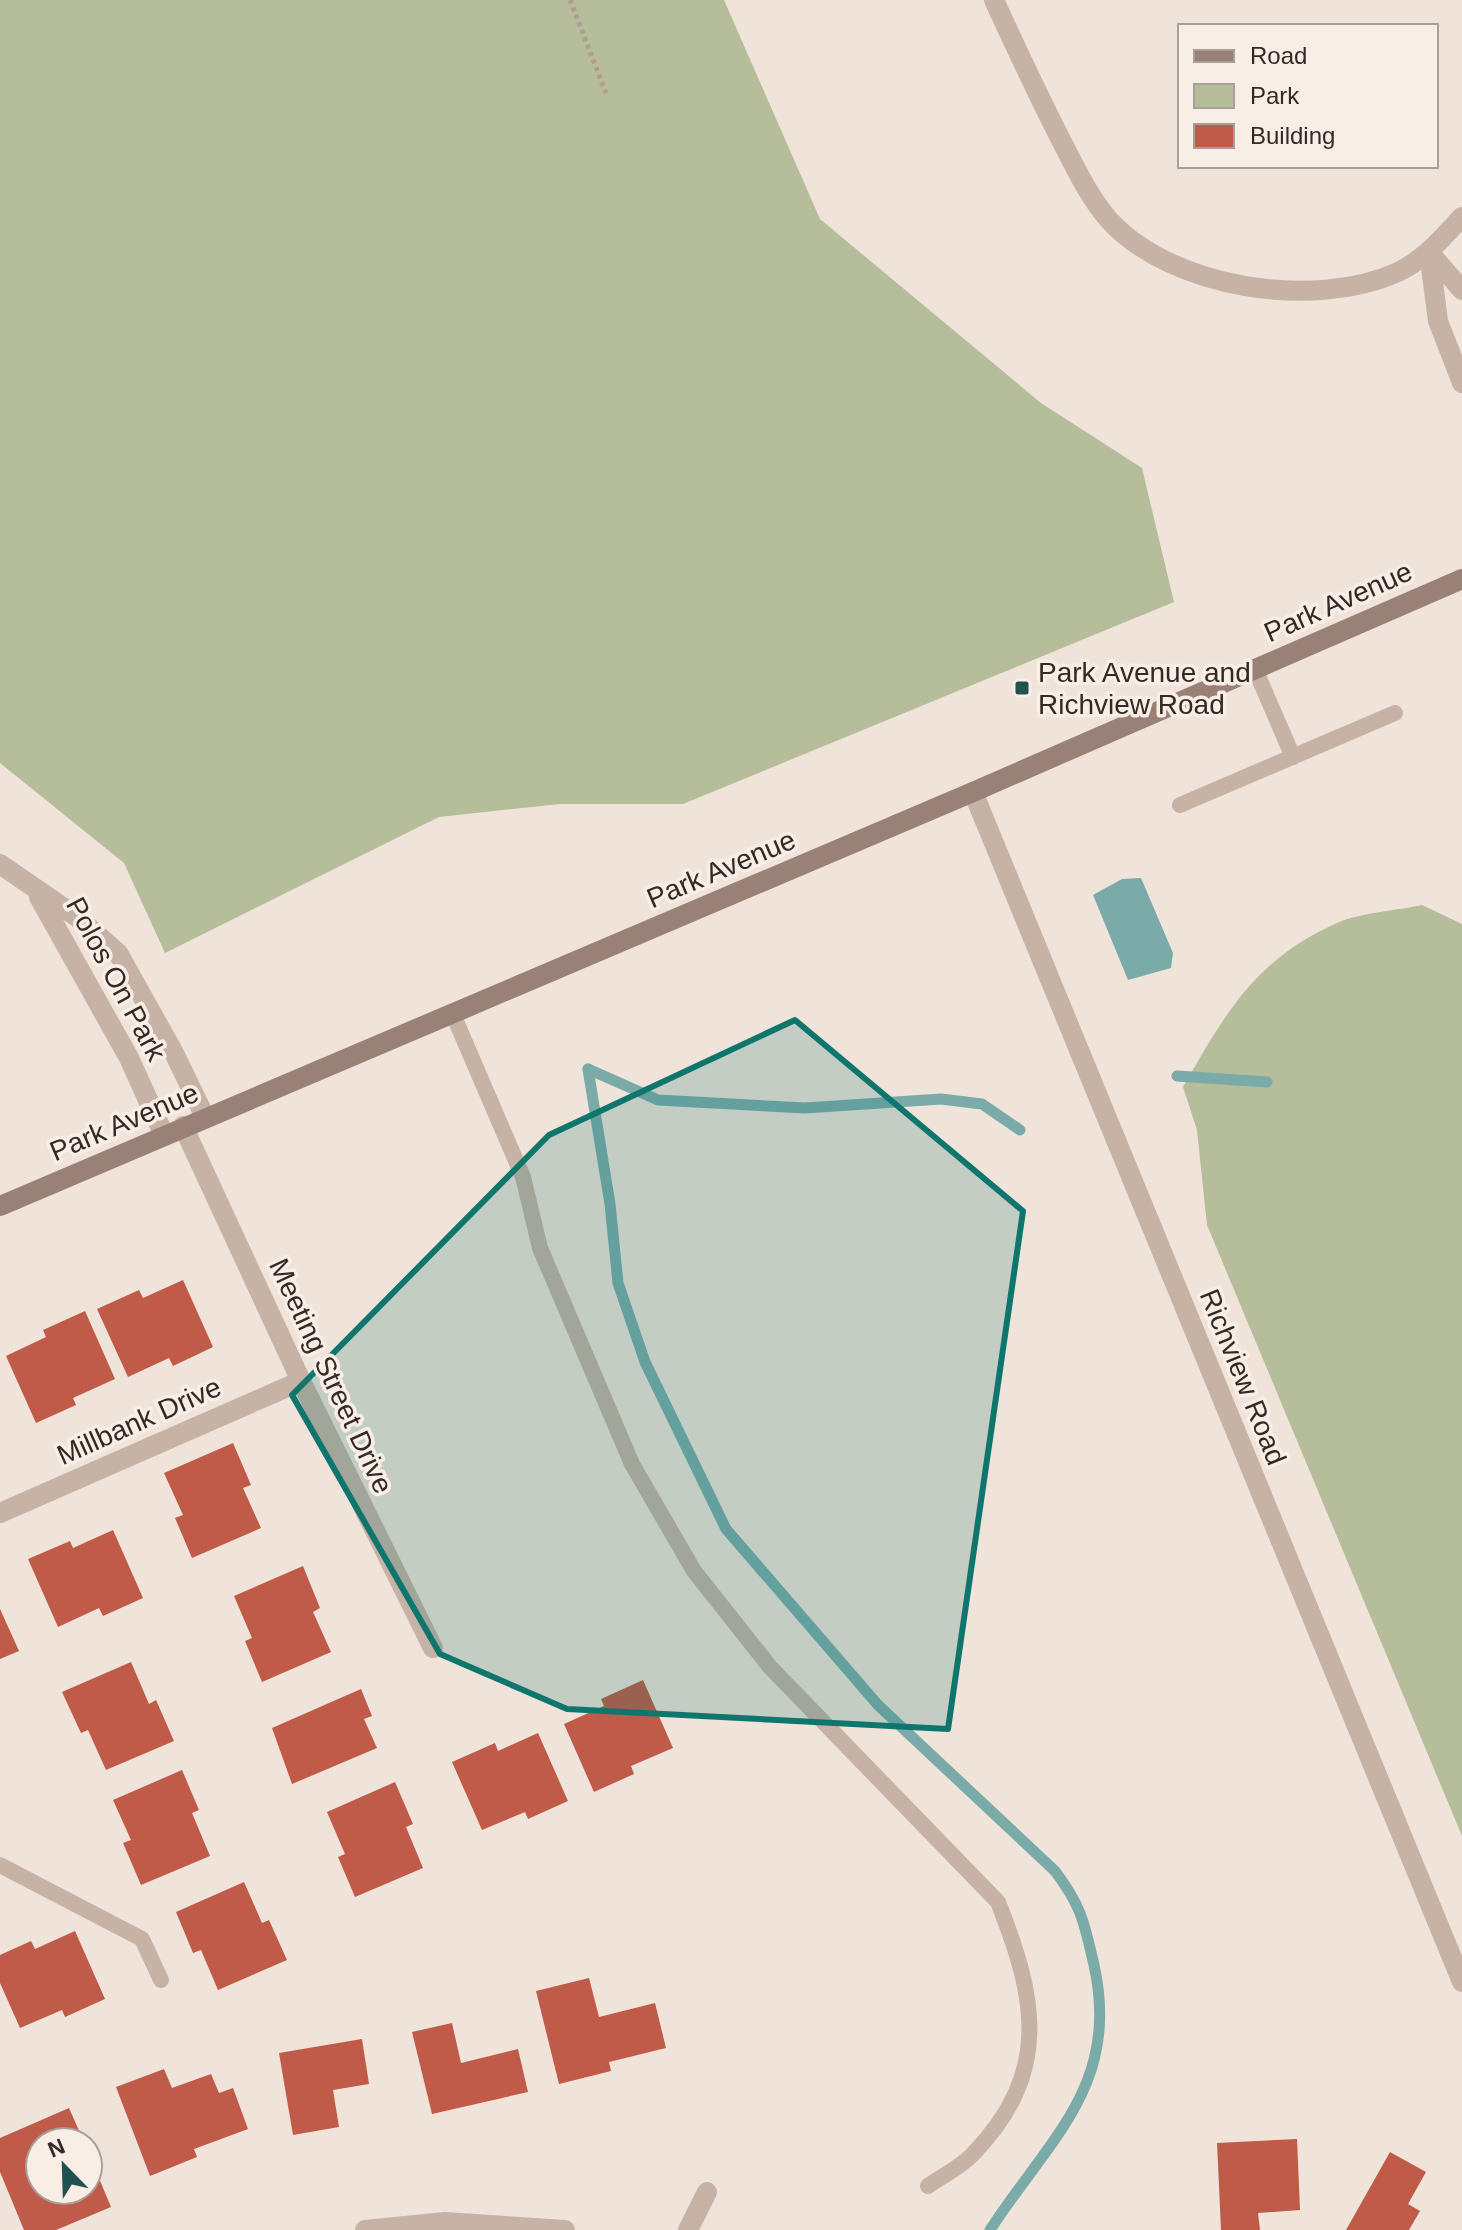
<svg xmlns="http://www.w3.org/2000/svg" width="1462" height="2230" viewBox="0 0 1462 2230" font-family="Helvetica,sans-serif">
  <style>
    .green { fill: #b5bd9a }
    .water { fill: #7aaba9 }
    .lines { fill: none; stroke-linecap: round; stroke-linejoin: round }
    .stream { stroke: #7aaba9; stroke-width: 11 }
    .building { fill: #bf5b48 }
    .path { stroke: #b29c90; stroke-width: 5; stroke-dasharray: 4 4; stroke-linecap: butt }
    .service { stroke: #c7b2a6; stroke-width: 16 }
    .minor { stroke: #c7b2a6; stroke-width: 20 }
    .tertiary { stroke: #c7b2a6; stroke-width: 20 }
    .secondary { stroke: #9a8178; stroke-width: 20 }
    .marked { fill: #0f766e; fill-opacity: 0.2; stroke: #0f766e; stroke-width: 6; stroke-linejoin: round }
    .poi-dot { fill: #1f5251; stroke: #f8eee5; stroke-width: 3 }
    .labels { text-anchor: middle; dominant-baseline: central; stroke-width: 7; stroke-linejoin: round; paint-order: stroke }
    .street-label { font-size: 28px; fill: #332927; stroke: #f8eee5 }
    .poi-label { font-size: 28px; fill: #332927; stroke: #f8eee5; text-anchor: start }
  </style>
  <rect width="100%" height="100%" fill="#f0e3d9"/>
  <!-- green -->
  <g class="green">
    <path d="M0,0h724l96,219 221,184 101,65 32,134 -491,202h-123l-121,13 -274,136 -41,-90 -124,-100z"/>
    <path d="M1422,905l40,19v912l-255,-611 -10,-95 -14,-43c43,-74 71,-127 154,-164 25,-11 59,-12 85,-18z"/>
  </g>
  <!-- water -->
  <path class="water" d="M1141,878l32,75 -2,15 -43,12 -35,-85 29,-16z"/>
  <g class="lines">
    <!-- stream -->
    <g class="stream">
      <path d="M588,1069l22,135 8,79 27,79 81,167 152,176 177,166c27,36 29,51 39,94 27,120 -45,174 -104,265"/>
      <path d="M588,1069l70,31 147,8 136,-9 41,5 38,26"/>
      <path d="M1177,1076l90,6"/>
    </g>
  </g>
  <!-- building -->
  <g class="building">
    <path d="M183,1280l30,67 -40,19 -4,-8 -41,19 -31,-68 42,-19 4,8z"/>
    <path d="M85,1311l30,68 -42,19 3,7 -40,18 -30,-67 40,-19 -3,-7z"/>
    <path d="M233,1443l18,42 -8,3 18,40 -69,30 -17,-40 8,-3 -19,-42z"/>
    <path d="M113,1530l30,68 -40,18 -4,-8 -41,19 -30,-68 42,-18 3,7z"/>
    <path d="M303,1566l17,42 -7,4 18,40 -69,30 -17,-41 7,-3 -18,-42z"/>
    <path d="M0,1609l19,42 -19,8z"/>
    <path d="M131,1662l18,42 7,-4 18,41 -68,29 -18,-40 -7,3 -19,-41z"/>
    <path d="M643,1680l30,68 -42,18 3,8 -40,18 -30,-68 40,-18 -3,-7z"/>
    <path d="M361,1689l11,27 -8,3 13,29 -85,36 -20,-56z"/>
    <path d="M538,1733l30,68 -40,18 -3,-7 -43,18 -30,-68 43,-19 3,8z"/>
    <path d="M182,1770l17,40 -7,3 18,43 -69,29 -18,-42 8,-3 -18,-40z"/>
    <path d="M395,1782l18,42 -7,3 17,41 -68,29 -17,-40 7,-3 -18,-42z"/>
    <path d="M244,1882l18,41 7,-3 18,40 -69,30 -17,-40 -8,3 -17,-41z"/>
    <path d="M75,1931l30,68 -40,18 -3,-7 -42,18 -20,-45v-28l31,-14 4,8z"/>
    <path d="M589,1978l10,39 56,-14 11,45 -57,14 2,9 -52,13 -23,-93z"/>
    <path d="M452,2023l9,40 57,-14 10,43 -96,22 -20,-82z"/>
    <path d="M362,2039l7,45 -36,6 6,37 -46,8 -14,-82z"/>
    <path d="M164,2069l8,19 39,-14 8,19 14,-5 15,41 -54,20 3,8 -47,19 -34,-89z"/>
    <path d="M69,2108l15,34h-44v48h48v-38l23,55 -55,23h-32l-24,-58v-34z"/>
    <path d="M1297,2139l3,71 -42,3 2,17h-39l-4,-87z"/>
    <path d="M1390,2152l36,20 -18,32 12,7 -11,19h-63z"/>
  </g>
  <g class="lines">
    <!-- path -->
    <path class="path" d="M570,0l37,96"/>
    <!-- service -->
    <g class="service">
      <path d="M1255,669l38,88"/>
      <path d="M1180,805l215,-92"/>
      <path d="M452,1012l71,165 17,71 92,216 62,107 76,96 228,235c38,96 54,170 -25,252 -12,13 -31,22 -45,32"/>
      <path d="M0,1865l142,74 19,41"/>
    </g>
    <!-- minor -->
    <g class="minor">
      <path d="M994,0c22,48 44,95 68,142 14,27 27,55 47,78 63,69 205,90 289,52 26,-12 45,-35 64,-55"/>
      <path d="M1429,252l9,69 24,62"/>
      <path d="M1429,252l33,38"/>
      <path d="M0,864l77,53 41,36 56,100 31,64"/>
      <path d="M39,897l90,161 35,77"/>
      <path d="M183,1126l118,255 132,267"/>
      <path d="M0,1513l301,-132"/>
      <path d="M365,2230l80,-8 120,8"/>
      <path d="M688,2230l19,-38"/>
    </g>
    <!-- tertiary -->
    <path class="tertiary" d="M973,792l489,1190"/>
    <!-- secondary -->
    <path class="secondary" d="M0,1206l973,-414 489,-213"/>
  </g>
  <!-- marked area -->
  <path class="marked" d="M795,1020l228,191 -75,518 -381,-20 -127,-55 -148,-259 257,-260z"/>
  <!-- markers -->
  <rect class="poi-dot" x="1014" y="680" width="16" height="16" rx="4"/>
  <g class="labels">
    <!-- street labels -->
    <g class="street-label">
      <text transform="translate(1338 602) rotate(-24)">Park Avenue</text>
      <text transform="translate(721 869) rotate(-23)">Park Avenue</text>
      <text transform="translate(116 979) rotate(62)">Polos On Park</text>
      <text transform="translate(124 1122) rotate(-23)">Park Avenue</text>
      <text transform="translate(331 1376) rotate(65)">Meeting Street Drive</text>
      <text transform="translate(1243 1377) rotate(68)">Richview Road</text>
      <text transform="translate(139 1421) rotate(-24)">Millbank Drive</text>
    </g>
    <!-- poi labels -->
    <g class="poi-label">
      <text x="1038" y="672">Park Avenue and<tspan x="1038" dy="32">Richview Road</tspan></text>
    </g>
  </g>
  <!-- legend -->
  <rect x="1178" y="24" width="260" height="144" fill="#f8eee5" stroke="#a99f99" stroke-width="2"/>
  <rect x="1194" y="50" width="40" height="12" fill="#9a8178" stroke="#a99f99" stroke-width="2"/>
  <text x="1250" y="64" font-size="24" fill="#332927">Road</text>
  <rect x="1194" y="84" width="40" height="24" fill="#b5bd9a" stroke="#a99f99" stroke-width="2"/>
  <text x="1250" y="104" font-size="24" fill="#332927">Park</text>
  <rect x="1194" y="124" width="40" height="24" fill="#bf5b48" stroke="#a99f99" stroke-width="2"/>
  <text x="1250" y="144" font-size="24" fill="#332927">Building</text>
  <!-- north arrow -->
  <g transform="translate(64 2166) rotate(337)"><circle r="38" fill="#f8eee5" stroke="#a99f99" stroke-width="2"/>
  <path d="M0-6L14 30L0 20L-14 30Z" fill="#1f5251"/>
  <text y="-12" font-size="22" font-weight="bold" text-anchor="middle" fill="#332927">N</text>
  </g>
</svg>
